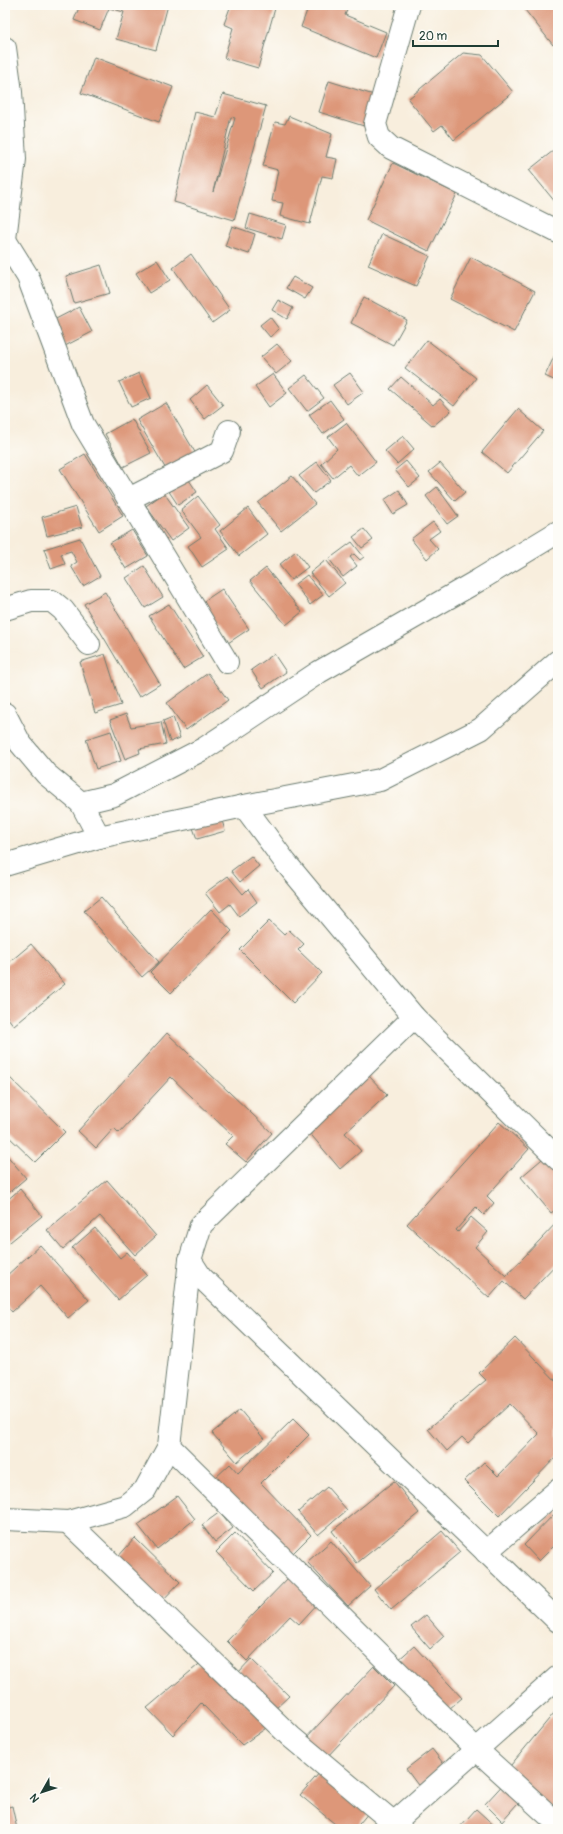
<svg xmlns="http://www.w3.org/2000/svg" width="563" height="1834" viewBox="0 0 563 1834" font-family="Pangolin,sans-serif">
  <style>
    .building { fill: #dd9779; fill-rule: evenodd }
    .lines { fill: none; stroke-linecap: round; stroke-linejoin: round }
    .minor-casing { stroke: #6b7b6f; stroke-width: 24 }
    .minor { stroke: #fff; stroke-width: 22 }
  </style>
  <rect width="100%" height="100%" fill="#fdfcf7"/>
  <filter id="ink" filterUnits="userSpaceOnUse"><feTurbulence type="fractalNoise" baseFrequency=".025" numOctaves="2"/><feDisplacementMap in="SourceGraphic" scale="8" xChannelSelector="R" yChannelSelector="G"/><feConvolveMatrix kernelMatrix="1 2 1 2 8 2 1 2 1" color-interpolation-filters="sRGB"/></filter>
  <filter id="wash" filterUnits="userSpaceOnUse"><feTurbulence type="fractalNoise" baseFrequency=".012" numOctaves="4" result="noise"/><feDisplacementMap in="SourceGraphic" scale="16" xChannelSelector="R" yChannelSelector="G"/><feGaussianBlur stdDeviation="0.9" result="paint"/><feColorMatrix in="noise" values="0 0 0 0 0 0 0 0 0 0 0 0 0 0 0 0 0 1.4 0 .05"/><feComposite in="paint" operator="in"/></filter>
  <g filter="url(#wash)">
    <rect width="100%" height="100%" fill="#f8eedd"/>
    <g id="blocks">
      <!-- building -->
      <g class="building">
        <path d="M80,5h88l-12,45 -40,-11 8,-27 -15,-4 -9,22 -26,-10z"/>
        <path d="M231,5h45l-18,63 -34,-10 9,-30 -9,-4z"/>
        <path d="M309,5h40l-4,10 41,17 -10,26 -75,-31z"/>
        <path d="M521,5h37v36l-5,4z"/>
        <path d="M463,53l19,2 31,37 -59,48 -12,-15 -8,6 -26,-32z"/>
        <path d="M94,57l79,30 -14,35 -78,-29z"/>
        <path d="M329,81l48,15 -10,31 -48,-15z"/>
        <path d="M223,94l43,12 -32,114 -60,-18 21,-90 20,5zM231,117l4,1 -22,74 17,-71z"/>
        <path d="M289,116l43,18 -6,23 11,2 -4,19 -11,-2 -12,48 -30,-8 3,-13 -11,-2 6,-31 -15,-4 12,-44 10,2z"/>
        <path d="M558,147v55l-2,1 -27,-33z"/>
        <path d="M393,163l64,31 -28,57 -63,-31z"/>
        <path d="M250,214l36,11 -4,14 -36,-11z"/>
        <path d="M232,226l23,8 -6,20 -24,-8z"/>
        <path d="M382,234l48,22 -14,30 -48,-21z"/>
        <path d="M191,254l39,56 -18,13 -39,-55z"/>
        <path d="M471,257l64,34 -21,41 -64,-33z"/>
        <path d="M157,260l13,20 -21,13 -13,-20z"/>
        <path d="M101,265l9,28 -36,10 -8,-27z"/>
        <path d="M293,277l19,11 -7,11 -19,-11z"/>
        <path d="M364,297l43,23 -14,25 -42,-22z"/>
        <path d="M278,300l15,8 -6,11 -15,-9z"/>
        <path d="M79,307l13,25 -27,14 -13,-25z"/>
        <path d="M270,317l9,12 -9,8 -10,-12z"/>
        <path d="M427,340l49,38 -22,28 -49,-38z"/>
        <path d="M277,344l15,17 -16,13 -15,-17z"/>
        <path d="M558,348v34l-13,-6z"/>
        <path d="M139,373l12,25 -20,9 -12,-25z"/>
        <path d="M350,373l14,19 -17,12 -14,-19z"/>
        <path d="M273,374l14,19 -18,14 -14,-20z"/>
        <path d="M306,375l18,23 -17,13 -18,-23z"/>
        <path d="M401,377l32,28 7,-6 11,12 -18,15 -43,-37z"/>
        <path d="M207,385l16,20 -18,14 -15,-19z"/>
        <path d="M330,400l14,19 -21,15 -14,-19z"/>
        <path d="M166,403l30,51 -29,17 -30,-51z"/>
        <path d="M518,409l25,22 -36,42 -25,-21z"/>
        <path d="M132,419l19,34 -28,14 -18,-33z"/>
        <path d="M346,423l30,39 -18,14 -9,-11 -16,13 -12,-14 16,-15 -9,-12z"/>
        <path d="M403,436l11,13 -17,15 -12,-13z"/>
        <path d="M85,454l38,62 -24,15 -39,-62z"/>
        <path d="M406,461l14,17 -11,9 -14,-17z"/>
        <path d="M317,462l14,18 -17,13 -15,-17z"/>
        <path d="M440,463l25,29 -10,9 -26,-29z"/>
        <path d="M292,476l23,28 -34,27 -23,-28z"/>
        <path d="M187,477l10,15 -19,13 -10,-15z"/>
        <path d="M437,487l21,29 -11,8 -21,-28z"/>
        <path d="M399,490l9,15 -15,9 -9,-14z"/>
        <path d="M164,493l25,35 -18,13 -25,-35z"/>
        <path d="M198,496l22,29 -5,4 14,20 -27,18 -14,-21 13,-9 -20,-27z"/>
        <path d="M76,507l6,20 -35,9 -5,-19z"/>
        <path d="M248,508l19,26 -28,22 -19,-25z"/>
        <path d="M433,522l7,9 -11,8 9,10 -11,10 -16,-20z"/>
        <path d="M364,529l9,11 -11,8 -9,-11z"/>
        <path d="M132,530l16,26 -22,13 -16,-26z"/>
        <path d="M80,538l20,38 -17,10 -12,-20 6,-4 -6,-11 -10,3 4,10 -14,5 -7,-20z"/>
        <path d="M352,542l12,15 -4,3 -6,-6 -4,3 7,9 -14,11 -14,-18z"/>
        <path d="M296,551l12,16 -17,13 -12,-15z"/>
        <path d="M326,560l19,23 -16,13 -19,-23z"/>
        <path d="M144,566l19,31 -18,11 -19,-30z"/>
        <path d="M266,568l36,44 -16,13 -36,-44z"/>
        <path d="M307,575l16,20 -13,10 -15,-21z"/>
        <path d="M222,589l27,40 -21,14 -27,-40z"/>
        <path d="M105,592l55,92 -21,13 -55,-93z"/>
        <path d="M169,604l34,53 -20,12 -34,-53z"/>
        <path d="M105,654l16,51 -26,8 -15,-51z"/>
        <path d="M274,654l12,18 -23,16 -12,-18z"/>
        <path d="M208,673l20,27 -42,30 -19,-27z"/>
        <path d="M126,714l5,13 30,-5 5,22 -27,5 1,4 -15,6 -15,-39z"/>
        <path d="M173,717l7,21 -10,4 -7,-21z"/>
        <path d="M111,731l10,30 -25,8 -10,-30z"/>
        <path d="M220,813l5,18 -28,8 -6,-17z"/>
        <path d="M251,856l8,10 -19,16 -9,-11z"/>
        <path d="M228,876l15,18 5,-5 9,13 -18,14 -9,-12 -10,8 -15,-19z"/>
        <path d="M101,897l58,65 -17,15 -58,-66z"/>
        <path d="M211,909l21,22 -61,62 -21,-21z"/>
        <path d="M269,921l15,14 5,-5 15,14 -6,6 24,23 -29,30 -53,-53z"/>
        <path d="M31,944l34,40 -51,42 -9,-12v-48z"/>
        <path d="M167,1033l105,100 -26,29 -21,-18 8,-8 -62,-59 -52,56 -5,-5 -18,20 -18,-17z"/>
        <path d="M5,1073l60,59 -30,30 -30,-29z"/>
        <path d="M367,1074l20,21 -42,38 16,18 -21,18 -33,-39z"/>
        <path d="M499,1122l30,27 -42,47 7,7 -10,12 -8,-8 -20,23 2,2 13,-15 17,15 -13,15 31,29 52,-55v41l-35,37 -19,-18 -15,17 -82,-74z"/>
        <path d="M5,1153l21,25 -21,18z"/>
        <path d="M548,1154l10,12v42l-7,5 -30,-36z"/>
        <path d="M107,1180l49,56 -21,19 -35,-39 -37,33 -16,-19z"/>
        <path d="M20,1189l22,27 -37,30v-44z"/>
        <path d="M95,1228l25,30 7,-6 20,23 -29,25 -46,-52z"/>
        <path d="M40,1245l49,55 -21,18 -28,-32 -28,26 -7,-8v-27z"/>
        <path d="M515,1338l43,45v72l-59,61 -35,-35 20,-19 14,14 41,-42 -29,-30 -42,39 -6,-6 -15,14 -19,-22 58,-49 -7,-7z"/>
        <path d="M240,1410l24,29 -27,23 -25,-29z"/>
        <path d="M293,1419l16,16 -48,48 50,52 -20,20 -78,-75 17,-16 8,9z"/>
        <path d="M394,1481l25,32 -62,50 -25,-32z"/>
        <path d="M327,1487l20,23 -29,25 -20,-23z"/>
        <path d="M177,1496l18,23 -38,30 -19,-24z"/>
        <path d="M558,1510v32l-19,19 -15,-16z"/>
        <path d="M220,1512l13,16 -18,14 -13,-17z"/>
        <path d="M442,1531l18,21 -69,58 -17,-21z"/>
        <path d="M235,1533l38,40 -19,18 -38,-39z"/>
        <path d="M135,1538l45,44 -20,21 -45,-43z"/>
        <path d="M331,1541l39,45 -22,20 -41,-44z"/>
        <path d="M292,1574l28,27 -21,23 -9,-8 -43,45 -20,-20z"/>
        <path d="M426,1615l18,21 -14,13 -19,-22z"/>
        <path d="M414,1646l48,52 -19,16 -47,-52z"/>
        <path d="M251,1659l38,37 -15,14 -37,-36z"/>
        <path d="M204,1660l65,66 -27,19 -41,-42 -28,32 -26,-27z"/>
        <path d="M374,1666l20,20 -69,73 -21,-19z"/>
        <path d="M554,1713l4,4v97l-52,-43z"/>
        <path d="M432,1749l18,23 -27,20 -17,-23z"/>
        <path d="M321,1771l48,41 -14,17h-14l-41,-34z"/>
        <path d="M508,1779l17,16 -23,26 -17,-17z"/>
        <path d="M12,1806l5,23h-12v-21z"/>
        <path d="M476,1809l22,20h-40z"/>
      </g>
    </g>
  </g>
  <g filter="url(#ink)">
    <use href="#blocks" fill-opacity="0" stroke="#6b7b6f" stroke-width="1"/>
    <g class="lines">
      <defs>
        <g id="minor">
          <path d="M409,5l-34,119 4,13 12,11 167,84"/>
          <path d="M5,48l6,44 4,67 -10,80"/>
          <path d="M5,240l23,37 55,147 144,238"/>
          <path d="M129,499l93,-48 7,-20"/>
          <path d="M5,609l26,-8h21l11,9 26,34"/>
          <path d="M5,714l15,29 26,31 35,29 18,34"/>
          <path d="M81,803l33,-8 91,-47 114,-76 160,-92 79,-48"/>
          <path d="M244,806l42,57 128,154 144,142"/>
          <path d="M5,865l94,-28 145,-31 136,-26 101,-51 77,-68"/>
          <path d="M190,1260l11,17 357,344"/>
          <path d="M169,1446l308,304 81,74"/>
          <path d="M5,1519l63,3 57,-16 20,-16 24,-44 21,-186 11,-35 213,-208"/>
          <path d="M68,1522l223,215 110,92"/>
          <path d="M486,1552l72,-62"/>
          <path d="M387,1829l171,-152"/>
        </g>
      </defs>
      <!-- minor casing -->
      <use href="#minor" class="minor-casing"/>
      <!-- minor -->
      <use href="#minor" class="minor"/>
    </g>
  </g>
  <!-- margin -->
  <rect width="563" height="1834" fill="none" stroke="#fdfcf7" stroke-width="20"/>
  <!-- north arrow -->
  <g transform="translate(42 1792) rotate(231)" stroke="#fdfcf7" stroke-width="3" paint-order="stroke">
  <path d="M0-3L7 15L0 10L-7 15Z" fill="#1f3d34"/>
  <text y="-6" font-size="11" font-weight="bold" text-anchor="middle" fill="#1f3d34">N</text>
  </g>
  <!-- scale -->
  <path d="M413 40v6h85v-6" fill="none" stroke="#1f3d34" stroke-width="2"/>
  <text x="419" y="40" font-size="12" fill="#1f3d34" stroke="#fdfcf7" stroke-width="3" paint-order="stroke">20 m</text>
</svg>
